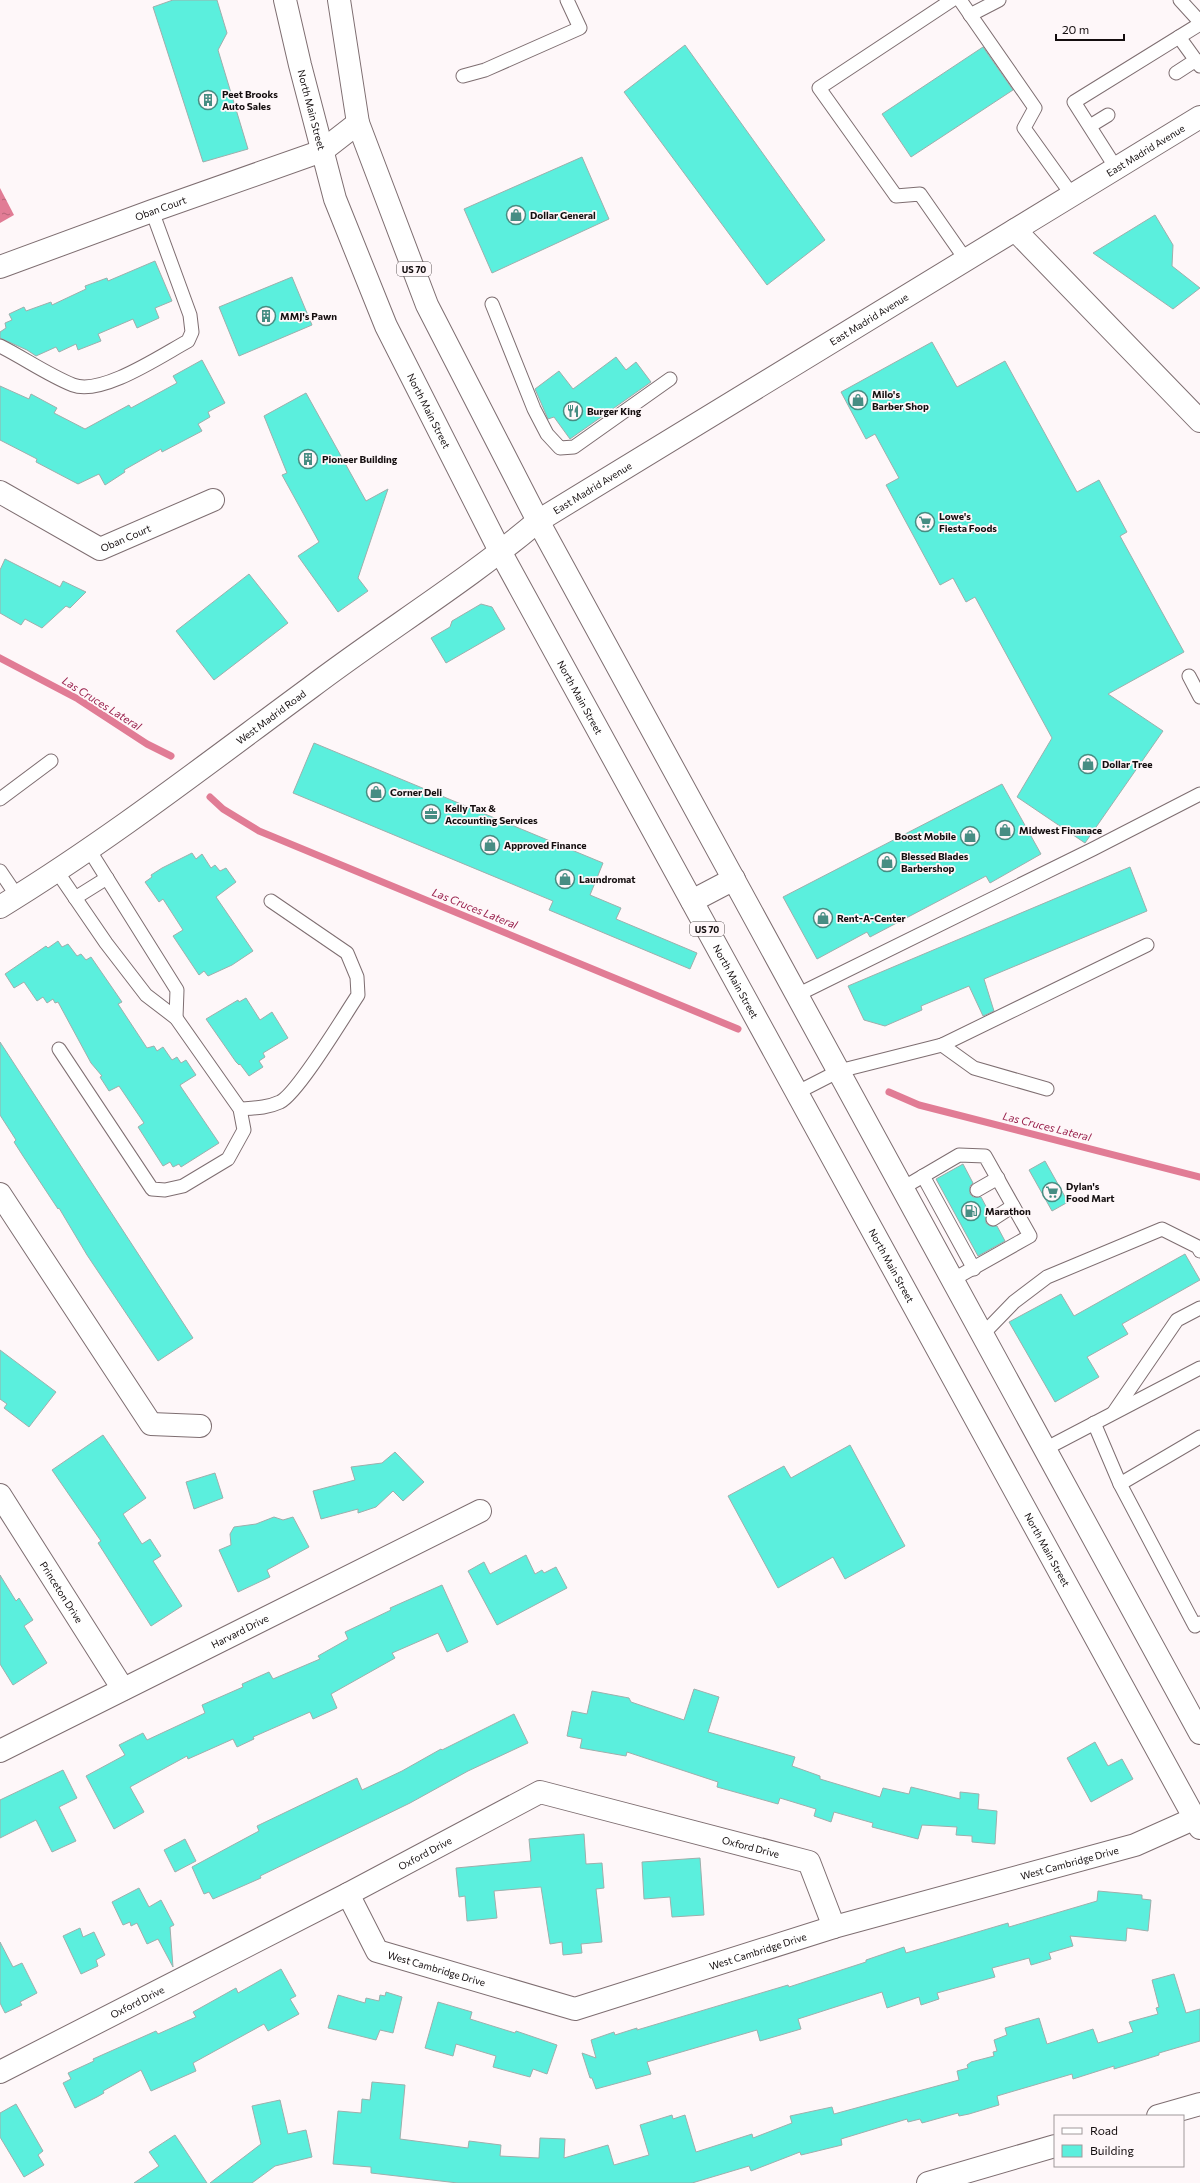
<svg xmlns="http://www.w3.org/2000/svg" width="1200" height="2183" viewBox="0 0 1200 2183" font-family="Commissioner,sans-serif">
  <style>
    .water { fill: url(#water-ripples) }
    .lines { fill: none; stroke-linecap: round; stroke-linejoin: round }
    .stream { stroke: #e17c95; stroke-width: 7 }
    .building { fill: #5befdd; stroke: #9eafac }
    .service-casing { stroke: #7e6e71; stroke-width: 15 }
    .minor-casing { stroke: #7e6e71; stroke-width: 24 }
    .tertiary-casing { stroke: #7e6e71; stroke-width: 24 }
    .primary-casing { stroke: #7e6e71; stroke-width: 24 }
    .service { stroke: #fff; stroke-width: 13 }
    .minor { stroke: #fff; stroke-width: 22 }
    .tertiary { stroke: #fff; stroke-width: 22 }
    .primary { stroke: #fff; stroke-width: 22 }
    .labels { text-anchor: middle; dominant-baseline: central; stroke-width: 3.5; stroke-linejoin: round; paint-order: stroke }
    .shield { fill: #fef7f9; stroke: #5a5455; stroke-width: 1 }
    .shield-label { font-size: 9px; font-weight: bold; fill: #140e0f }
    .poi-label { font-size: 10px; font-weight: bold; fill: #140e0f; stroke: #fef7f9; text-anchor: start }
    .street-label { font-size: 10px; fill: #140e0f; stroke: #fef7f9 }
    .water-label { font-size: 11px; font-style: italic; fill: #99214c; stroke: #fef7f9 }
  </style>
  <defs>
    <pattern id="water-ripples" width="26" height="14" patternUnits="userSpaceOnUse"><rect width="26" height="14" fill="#e17c95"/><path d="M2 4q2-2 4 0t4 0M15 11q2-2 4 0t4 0" fill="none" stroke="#b56478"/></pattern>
  </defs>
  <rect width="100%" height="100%" fill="#fef7f9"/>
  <!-- water -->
  <path class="water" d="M0,188l14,27 -14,8z"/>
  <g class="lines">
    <!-- stream -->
    <g class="stream">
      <path d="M0,658l78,41 69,45 24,12"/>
      <path d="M210,797l13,12 36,22 479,198"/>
      <path d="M889,1092l30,13 281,72"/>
    </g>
  </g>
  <!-- building -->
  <g class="building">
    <path d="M173,0h44l10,33 -9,17 30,99 -45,13 -50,-155z"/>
    <path d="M685,45l140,195 -58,45 -143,-193z"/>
    <path d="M983,47l30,43 -102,67 -29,-43z"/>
    <path d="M582,157l27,62 -117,54 -28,-64z"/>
    <path d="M1155,215l18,30 -1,21 28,22 -27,21 -80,-56z"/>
    <path d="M155,261l17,40 -17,7 4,10 -22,10 -4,-9 -35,15 3,7 -23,9 -2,-6 -17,8 -3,-5 -20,9 -9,-6 -27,-12v-6l6,-4 -1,-5 7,-3 -3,-6 15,-7 2,4 25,-9 1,3 34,-16 -1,-3 22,-8 1,3z"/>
    <path d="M292,277l20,48 -73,31 -20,-49z"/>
    <path d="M932,342l25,45 48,-26 72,131 22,-12 28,52 -7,4 64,116 -76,42 55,37 -78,112 -68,-46 35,-59 -77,-141 -9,5 -13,-24 -13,7 -54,-100 13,-7 -24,-44 -9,5 -25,-47z"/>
    <path d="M616,357l10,13 10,-8 15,20 -81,57 -16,-22 -6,2 -13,-30 24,-18 14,18z"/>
    <path d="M202,360l23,43 -17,9 2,5 -12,7 4,7 -40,21 -1,-3 -37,21 1,2 -20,13 -6,-11 -21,10 -42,-22 1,-3 -37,-19v-54l29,13 2,-5 26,14 -3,5 31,16 44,-24 2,3 46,-25 -4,-7z"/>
    <path d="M306,393l60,108 22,-12 -30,89 10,13 -30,21 -40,-56 21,-14 -37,-67 5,-2 -23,-57z"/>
    <path d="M5,559l55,28 3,-6 23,11 -16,16 -4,-2 -24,22 -17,-9 -4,6 -21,-12v-43z"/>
    <path d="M249,574l39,49 -74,57 -38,-49z"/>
    <path d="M481,604l11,3 13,22 -59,34 -15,-25 19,-11 2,-6z"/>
    <path d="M314,743l289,120 -13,32 31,13 -5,11 81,34 -7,16 -141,-59 4,-9 -260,-108z"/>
    <path d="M1002,784l39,70 -51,29 -4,-7 -116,61 -3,-5 -50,27 -34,-62z"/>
    <path d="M192,853l4,6 6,-5 9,14 4,-3 5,6 6,-3 10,14 -20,15 37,54 -21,14 -24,11 -4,-5 -5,4 -26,-39 10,-6 -20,-31 -4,3 -14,-20 7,-5 -1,-2 11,-7z"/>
    <path d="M1130,867l17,44 -163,68 10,32 -11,5 -14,-30 -48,20 1,4 -37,16 -21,-6 -16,-34z"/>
    <path d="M58,941l4,6 6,-3 9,12 4,-2 5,6 5,-3 31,45 -4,2 29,44 7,-2 3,5 6,-4 9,13 5,-3 4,6 5,-3 10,15 -16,10 1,2 38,56 -38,24 -2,-3 -6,3 -3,-5 -7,4 -25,-39 6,-4 -25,-37 -10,5 -9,-14 2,-1 -11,-13 -33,-61 -3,1 -2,-4 -6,4 -4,-6 -6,4 -13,-19 -10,6 -9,-14 41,-28 2,2z"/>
    <path d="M246,998l14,22 12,-8 16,26 -25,15 2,4 -6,4 4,6 -14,9 -9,-12 -1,1 -3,-3 -30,-43 32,-19 1,2z"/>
    <path d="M0,1042l193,296 -35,23 -71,-106 -28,-47 -1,1 -35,-53 -9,-14 2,-2 -16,-25z"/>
    <path d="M1045,1161l23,41 -16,9 -23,-41z"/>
    <path d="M963,1164l10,19 -3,3v8l3,3h8l8,15 -3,4v7l4,3h7l8,15 -27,15 -42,-77z"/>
    <path d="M1185,1254l15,26 -78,44 6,10 -41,23 12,20 -44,25 -46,-80 52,-28 13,22z"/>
    <path d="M0,1350l56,42 -27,35 -25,-19 3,-4 -7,-5z"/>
    <path d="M103,1435l43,63 -23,16 19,30 8,-5 11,17 -8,5 29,45 -31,20 -53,-83 3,-2 -49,-71z"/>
    <path d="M850,1445l55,101 -60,33 -12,-22 -55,31 -50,-92 56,-30 7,12z"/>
    <path d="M395,1452l29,30 -21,19 -10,-10 -17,16 -18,6v-4l-37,10 -8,-28 42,-11 -4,-13 31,-4z"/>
    <path d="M215,1473l8,25 -29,11 -8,-27z"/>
    <path d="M274,1517l9,3 10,-3 16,30 -42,23 3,7 -32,15 -19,-42 12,-5 -1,-11 4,-7 22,-3z"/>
    <path d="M526,1555l9,19 7,-4 2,3 12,-6 11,21 -70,37 -29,-54 16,-9 6,12z"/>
    <path d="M0,1575l16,26 3,-3 14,22 -9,6 23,37 -34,22 -13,-21z"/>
    <path d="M442,1585l26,57 -21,10 -9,-19 -46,20 3,5 -64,36 6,14 -24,11 -3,-7 -57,25 1,2 -17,8 -4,-8 -45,20 -1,-3 -57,31 14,25 -30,17 -28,-53 39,-21 -6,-10 24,-12 4,7 58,-27 -3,-8 41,-18 -1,-3 27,-12 4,7 47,-20 -2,-3 30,-17 -3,-7 46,-22 -1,-2z"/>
    <path d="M694,1689l25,8 -11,35 87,25 -3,9 28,10v3l60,18 3,-9 26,6 2,-7 49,12v-7l19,2 -1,15 19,2 -2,33 -23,-2v-6l-16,-1 1,-8 -35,-2 -4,14 -46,-12 1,-4 -39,-11 -3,10 -17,-6 2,-7 -36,-11 -2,6 -61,-17 1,-5 -91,-30 -1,4 -46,-8 2,-9 -15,-3 5,-25 15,3 5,-23 37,7 2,4 53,18z"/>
    <path d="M514,1714l14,29 -60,28 -58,32 -150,73 1,2 -48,21 -4,-7 -5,2 -12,-27 67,-36 -2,-5 100,-48 5,12 40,-19 39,-22 1,1z"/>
    <path d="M1095,1742l13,24 14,-7 11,20 -42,23 -24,-44z"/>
    <path d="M63,1770l14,28 -18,9 17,34 -24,11 -16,-32 -36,18v-38z"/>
    <path d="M584,1834l2,30 16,-1 2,25 -8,1 6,53 -21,2 1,9 -19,2 -1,-13 -12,2 -9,-57 -47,4 3,27 -30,3 -2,-25 -6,1 -3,-29 75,-7 -2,-22z"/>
    <path d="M185,1839l11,22 -21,11 -11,-22z"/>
    <path d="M700,1858l4,57 -32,2 -2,-20 -26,2 -2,-37z"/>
    <path d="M139,1888l10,19 12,-7 13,25 -4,2 3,40 -15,-28 -11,5 -10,-21 -6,3 -1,-4 -7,3 -11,-23z"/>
    <path d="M1098,1891l44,4v4l9,1 -3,31 -21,-3 -1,13 -56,-5 3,10 -24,7 2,6 -20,6 -2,-7 -37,10 3,9 -58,16 2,6 -18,6 -2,-8 -32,11 -5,-16 -84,27 3,10 -41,12 -3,-11 -110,32 4,12 -55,15 -4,-11h-2l-8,-25 14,5 -5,-18 23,-8 1,3 22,-7v2l151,-45 1,2 77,-25v-2l38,-13 2,6 102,-30 1,4 88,-26z"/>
    <path d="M80,1928l3,9 11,-5 11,23 -9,5 2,6 -17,8 -18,-38z"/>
    <path d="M0,1942l13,25 9,-4 15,30 -17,9 2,3 -17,8 -5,-10z"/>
    <path d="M281,1969l15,27 -6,3 9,15 -31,17 -4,-7 -71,39 3,8 -45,20 -10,-21 -38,21 1,2 -7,4 -22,11 -12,-25 8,-4 -3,-6 26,-12 -1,-2 63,-28 2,3 38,-17 -3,-5 43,-24 2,5z"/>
    <path d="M1174,1974l12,39 14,-4v32l-41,12v2l-45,14v-3l-41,13 -1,-5 -75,22 2,9 -30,9 -10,2 -1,-3 -36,10 -2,-4 -12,3 -1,-3 -66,20 1,6 -41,10 -1,-3 -49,19 -2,-5 -57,17h-234l-87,-10v-6l-38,-3 5,-53 23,2 1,-14 8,1 2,-18 33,3 -5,54 68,9 1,-7 32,4 -1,11 39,2 1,-20 25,1 -1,19 44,-13 6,20 35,-10 -9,-30 32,-10 1,4 12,-4 11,37 56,-18 1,4 39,-15 -2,-7 42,-9 2,7 125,-34 -2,-9 11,-3 -1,-3 4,-3 23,-6 -1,-4 4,-1 -3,-11 13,-5 -2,-7 34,-10 8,26 46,-15 5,14 35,-11 -4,-10 29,-8 -2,-6 3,-1 -7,-27z"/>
    <path d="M386,1992l16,5 -9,36 -13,-3 -4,10 -48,-12 10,-33 27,8 1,-5 13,3 1,-6 5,1z"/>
    <path d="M438,2002l34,10 -2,7 45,14 1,-2 41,14 -10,29 -14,-5 -3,8 -37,-10 3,-11 -40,-12 -3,12 -28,-8z"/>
    <path d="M280,2100l8,34 18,-4 6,27 -37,9 -23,17h-42l51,-39 -9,-38z"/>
    <path d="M16,2104l27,47 -5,4 6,10 -20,12 -24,-40v-24z"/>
    <path d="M175,2135l32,48h-73l25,-17 -10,-14z"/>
  </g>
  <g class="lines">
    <defs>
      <g id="service">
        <path d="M952,0l-133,88 77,108 24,-2 46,66"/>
        <path d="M960,0l75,108 -11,20 48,67"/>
        <path d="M1180,0l20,22"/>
        <path d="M970,15l29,-15"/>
        <path d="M1179,37l21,29"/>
        <path d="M1176,73l20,-13"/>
        <path d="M463,76l22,-6 95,-42 -13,-28"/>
        <path d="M1090,126l18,-11"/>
        <path d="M1116,168l-42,-66 126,-78"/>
        <path d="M492,304l42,105 13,25 13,14 14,-1 96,-68"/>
        <path d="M0,346c24,12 48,29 73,39 29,11 89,-30 115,-44l4,-9 -2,-17 -38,-104"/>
        <path d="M1189,676l11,21"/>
        <path d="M0,799l51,-38"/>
        <path d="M88,848l89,142 -1,28"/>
        <path d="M56,870l50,73 40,52 30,23 64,91 4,21 -16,29 -45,27 -18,4 -13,-1 -93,-140"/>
        <path d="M0,871l17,25"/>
        <path d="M75,898l32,-20"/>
        <path d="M797,995l296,-146 107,-55"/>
        <path d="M942,1045l32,23 73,21"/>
        <path d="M796,1093l43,-22 103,-26 205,-100"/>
        <path d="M240,1109c14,-1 27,-1 40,-7 18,-9 64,-86 78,-107l-1,-18 -10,-24 -76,-52"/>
        <path d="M923,1176l51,93"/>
        <path d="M901,1189l58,-34 26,1 45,80 -78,44"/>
        <path d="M977,1190l21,-12"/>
        <path d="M993,1219l20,-13"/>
        <path d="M982,1335l32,-33 33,-25 115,-48 36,18 2,4"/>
        <path d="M1114,1412l63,-92 23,-12"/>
        <path d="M1094,1423l26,61 75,142 5,-3"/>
        <path d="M1045,1449l155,-81"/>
        <path d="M1120,1484l80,-47"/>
      </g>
      <g id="minor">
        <path d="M1015,230l185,191"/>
        <path id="s1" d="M0,267l152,-56 170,-60"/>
        <path id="s2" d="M0,492l100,57 113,-49"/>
        <path d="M0,1194l151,230 49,2"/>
        <path id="s3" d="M0,1495l123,194"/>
        <path id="s4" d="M0,1751l480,-240"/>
        <path id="s5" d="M348,1894l29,57 198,58 259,-82 301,-82 65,-29"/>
        <path id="s6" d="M0,2072l348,-178 192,-102 269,70 25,65"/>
        <path d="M1158,2116l42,-12"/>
        <path d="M928,2183l127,-37"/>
      </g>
      <g id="tertiary">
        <path id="s7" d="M0,907c108,-66 208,-144 310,-219 75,-57 156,-106 228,-167l662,-404"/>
      </g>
      <g id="primary">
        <path id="s8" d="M285,0l15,65 35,134 51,127 115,227 699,1275"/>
        <path d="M339,0l19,123 69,182 111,216 662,1212"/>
        <path d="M322,151l36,-28"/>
        <path d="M692,901l42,-22"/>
      </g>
    </defs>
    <!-- service casing -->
    <use href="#service" class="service-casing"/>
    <!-- minor casing -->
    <use href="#minor" class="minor-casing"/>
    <!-- tertiary casing -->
    <use href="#tertiary" class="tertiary-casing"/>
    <!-- primary casing -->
    <use href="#primary" class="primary-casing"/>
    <!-- service -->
    <use href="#service" class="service"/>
    <!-- minor -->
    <use href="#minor" class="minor"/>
    <!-- tertiary -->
    <use href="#tertiary" class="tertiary"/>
    <!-- primary -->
    <use href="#primary" class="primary"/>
  </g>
  <!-- icons -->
  <defs>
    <symbol id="building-ring" viewBox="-11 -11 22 22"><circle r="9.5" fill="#fef7f9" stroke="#478d83" stroke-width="1.5"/><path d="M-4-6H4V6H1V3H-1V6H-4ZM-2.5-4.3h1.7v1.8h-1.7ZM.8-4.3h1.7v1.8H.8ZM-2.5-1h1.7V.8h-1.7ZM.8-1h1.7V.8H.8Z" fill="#478d83"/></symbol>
    <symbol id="shop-ring" viewBox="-11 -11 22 22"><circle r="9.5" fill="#fef7f9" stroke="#478d83" stroke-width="1.5"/><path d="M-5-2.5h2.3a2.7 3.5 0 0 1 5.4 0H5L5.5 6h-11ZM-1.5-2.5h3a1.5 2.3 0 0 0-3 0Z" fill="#478d83"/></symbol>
    <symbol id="restaurant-ring" viewBox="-11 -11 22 22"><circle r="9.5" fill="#fef7f9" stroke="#478d83" stroke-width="1.5"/><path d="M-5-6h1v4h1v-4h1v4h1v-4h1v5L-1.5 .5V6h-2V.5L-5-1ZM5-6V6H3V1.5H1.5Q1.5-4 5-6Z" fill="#478d83"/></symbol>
    <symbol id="supermarket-ring" viewBox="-11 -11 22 22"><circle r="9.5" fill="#fef7f9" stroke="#478d83" stroke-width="1.5"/><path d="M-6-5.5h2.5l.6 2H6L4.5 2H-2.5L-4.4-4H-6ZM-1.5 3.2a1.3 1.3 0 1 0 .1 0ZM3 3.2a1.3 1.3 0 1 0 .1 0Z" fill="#478d83"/></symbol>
    <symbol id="office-ring" viewBox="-11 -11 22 22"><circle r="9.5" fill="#fef7f9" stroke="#478d83" stroke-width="1.5"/><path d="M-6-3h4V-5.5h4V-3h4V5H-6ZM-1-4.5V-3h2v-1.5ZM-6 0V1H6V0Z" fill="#478d83"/></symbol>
    <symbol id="fuel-ring" viewBox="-11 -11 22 22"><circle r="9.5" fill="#fef7f9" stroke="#478d83" stroke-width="1.5"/><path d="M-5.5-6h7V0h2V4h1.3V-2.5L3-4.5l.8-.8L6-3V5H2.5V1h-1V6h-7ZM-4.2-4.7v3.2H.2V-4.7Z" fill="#478d83"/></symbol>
  </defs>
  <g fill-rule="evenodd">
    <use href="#building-ring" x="197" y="89" width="22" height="22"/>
    <use href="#shop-ring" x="505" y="204" width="22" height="22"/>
    <use href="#building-ring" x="255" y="305" width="22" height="22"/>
    <use href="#shop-ring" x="847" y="389" width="22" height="22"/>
    <use href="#restaurant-ring" x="562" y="400" width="22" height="22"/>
    <use href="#building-ring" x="297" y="448" width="22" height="22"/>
    <use href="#supermarket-ring" x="914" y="511" width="22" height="22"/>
    <use href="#shop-ring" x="1077" y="753" width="22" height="22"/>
    <use href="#shop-ring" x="365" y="781" width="22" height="22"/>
    <use href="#office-ring" x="420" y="803" width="22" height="22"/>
    <use href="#shop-ring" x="994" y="819" width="22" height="22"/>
    <use href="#shop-ring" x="959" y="825" width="22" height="22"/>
    <use href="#shop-ring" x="479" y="834" width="22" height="22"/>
    <use href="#shop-ring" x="876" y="851" width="22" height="22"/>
    <use href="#shop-ring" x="554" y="868" width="22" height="22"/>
    <use href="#shop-ring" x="812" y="907" width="22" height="22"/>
    <use href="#supermarket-ring" x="1041" y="1181" width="22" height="22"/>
    <use href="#fuel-ring" x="960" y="1200" width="22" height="22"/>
  </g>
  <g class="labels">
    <!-- shield labels -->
    <g class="shield">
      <rect x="397" y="262" width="34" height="14" rx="3"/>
      <rect x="690" y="922" width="34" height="14" rx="3"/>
    </g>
    <g class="shield-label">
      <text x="414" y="269">US 70</text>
      <text x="707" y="929">US 70</text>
    </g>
    <!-- poi labels -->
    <g class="poi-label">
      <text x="222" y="94">Peet Brooks<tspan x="222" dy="12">Auto Sales</tspan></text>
      <text x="530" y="215">Dollar General</text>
      <text x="280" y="316">MMJ's Pawn</text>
      <text x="872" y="394">Milo's<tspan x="872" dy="12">Barber Shop</tspan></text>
      <text x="587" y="411">Burger King</text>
      <text x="322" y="459">Pioneer Building</text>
      <text x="939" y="516">Lowe's<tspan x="939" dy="12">Fiesta Foods</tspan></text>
      <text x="1102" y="764">Dollar Tree</text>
      <text x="390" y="792">Corner Deli</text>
      <text x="445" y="808">Kelly Tax &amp;<tspan x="445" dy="12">Accounting Services</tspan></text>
      <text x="1019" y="830">Midwest Finanace</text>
      <text x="956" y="836" text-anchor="end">Boost Mobile</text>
      <text x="504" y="845">Approved Finance</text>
      <text x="901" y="856">Blessed Blades<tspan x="901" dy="12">Barbershop</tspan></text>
      <text x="579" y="879">Laundromat</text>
      <text x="837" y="918">Rent-A-Center</text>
      <text x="1066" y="1186">Dylan's<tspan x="1066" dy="12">Food Mart</tspan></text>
      <text x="985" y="1211">Marathon</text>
    </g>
    <!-- street labels -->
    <g class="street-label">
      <text stroke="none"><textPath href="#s8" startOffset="113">North Main Street</textPath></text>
      <text stroke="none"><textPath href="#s7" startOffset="1374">East Madrid Avenue</textPath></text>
      <text stroke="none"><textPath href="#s1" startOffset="171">Oban Court</textPath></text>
      <text stroke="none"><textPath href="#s7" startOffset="1050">East Madrid Avenue</textPath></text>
      <text stroke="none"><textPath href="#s8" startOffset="437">North Main Street</textPath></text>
      <text stroke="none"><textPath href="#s7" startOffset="726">East Madrid Avenue</textPath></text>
      <text stroke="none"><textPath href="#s2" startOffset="143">Oban Court</textPath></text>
      <text stroke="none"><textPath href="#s8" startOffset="761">North Main Street</textPath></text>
      <text stroke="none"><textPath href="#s7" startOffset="331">West Madrid Road</textPath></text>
      <text stroke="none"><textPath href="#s8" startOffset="1085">North Main Street</textPath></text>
      <text stroke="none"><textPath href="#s8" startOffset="1409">North Main Street</textPath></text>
      <text stroke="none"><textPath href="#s8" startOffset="1733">North Main Street</textPath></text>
      <text stroke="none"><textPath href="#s3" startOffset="115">Princeton Drive</textPath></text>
      <text stroke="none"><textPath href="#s4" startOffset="268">Harvard Drive</textPath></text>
      <text stroke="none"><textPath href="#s6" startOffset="826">Oxford Drive</textPath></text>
      <text stroke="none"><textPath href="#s6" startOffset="478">Oxford Drive</textPath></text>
      <text stroke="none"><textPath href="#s5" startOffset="786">West Cambridge Drive</textPath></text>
      <text stroke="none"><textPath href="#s5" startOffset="462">West Cambridge Drive</textPath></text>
      <text stroke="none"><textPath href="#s5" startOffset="126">West Cambridge Drive</textPath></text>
      <text stroke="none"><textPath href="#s6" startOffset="154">Oxford Drive</textPath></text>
    </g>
    <!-- water labels -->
    <g class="water-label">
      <text transform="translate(102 703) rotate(32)">Las Cruces Lateral</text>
      <text transform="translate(475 908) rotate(22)">Las Cruces Lateral</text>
      <text transform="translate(1047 1126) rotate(14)">Las Cruces Lateral</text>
    </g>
  </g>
  <!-- legend -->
  <rect x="1054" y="2115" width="130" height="52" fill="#fef7f9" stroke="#a09a9b"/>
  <rect x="1062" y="2128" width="20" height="6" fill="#ffffff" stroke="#a09a9b"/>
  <text x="1090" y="2135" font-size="12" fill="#140e0f">Road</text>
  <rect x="1062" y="2145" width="20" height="12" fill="#5befdd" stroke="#a09a9b"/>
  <text x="1090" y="2155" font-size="12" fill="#140e0f">Building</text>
  <!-- scale -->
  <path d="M1056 34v6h68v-6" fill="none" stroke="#140e0f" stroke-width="2"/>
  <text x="1062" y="34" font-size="12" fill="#140e0f" stroke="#fef7f9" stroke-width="3" paint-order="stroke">20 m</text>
</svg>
